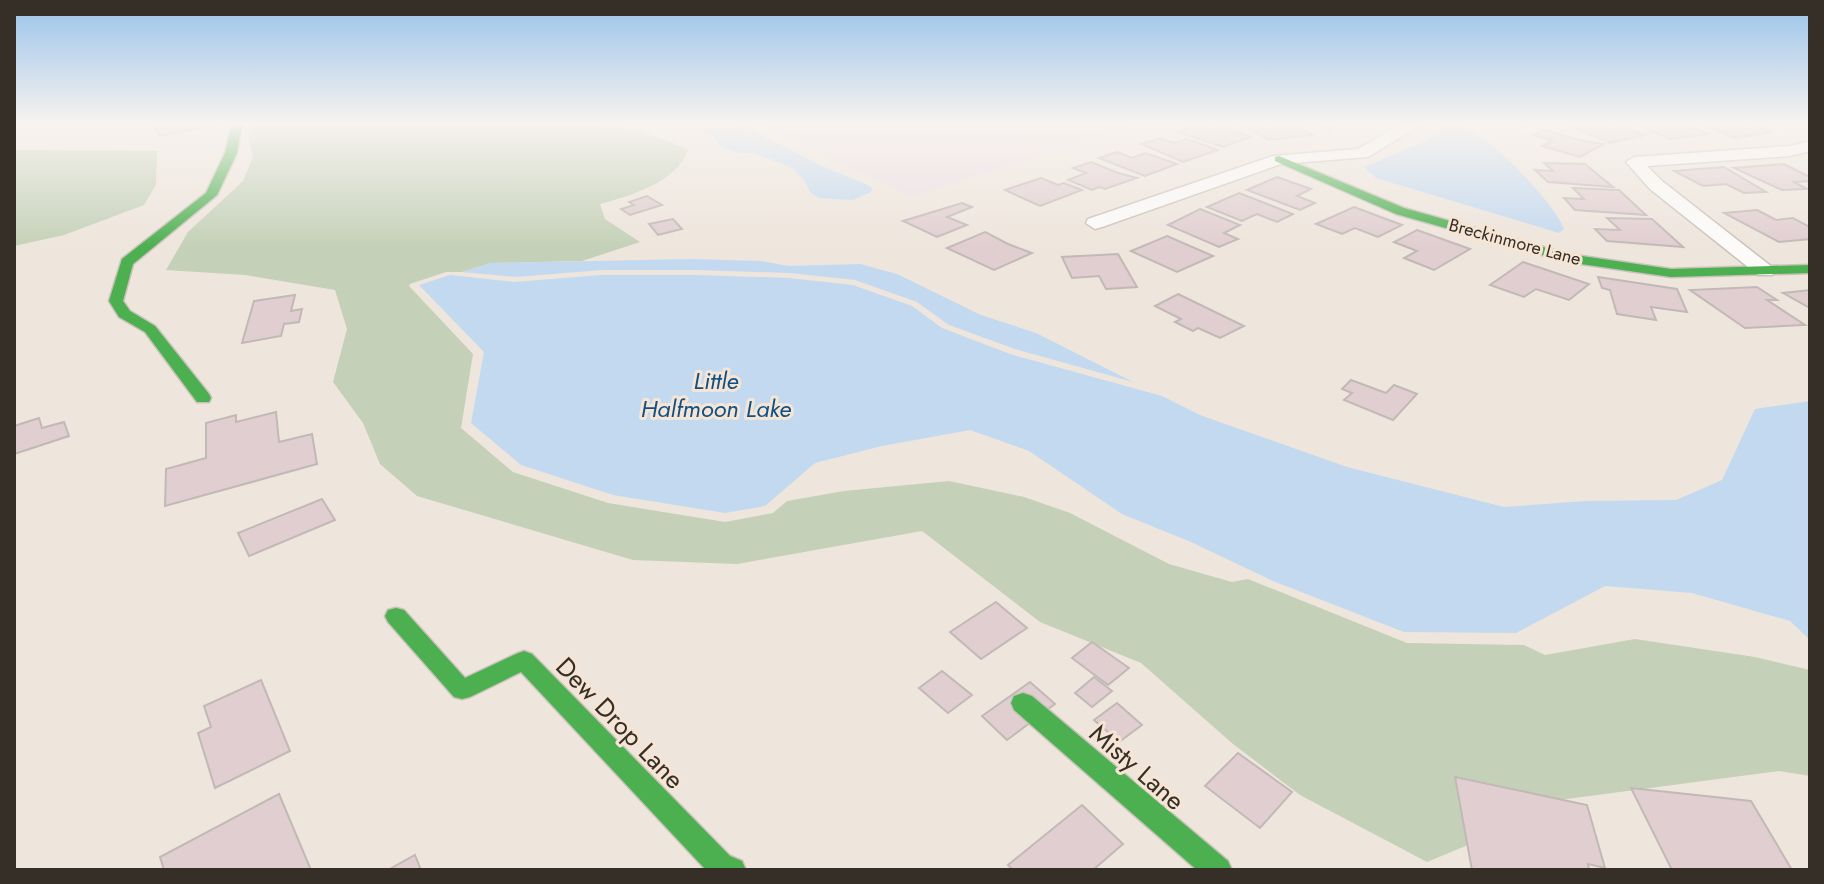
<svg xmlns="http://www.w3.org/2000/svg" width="1824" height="884" viewBox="0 0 1824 884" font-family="Jost,sans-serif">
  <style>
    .education { fill: #ebdee4 }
    .green { fill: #c4d1b8 }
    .water { fill: #c3d9f0 }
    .building { fill: #e1ced0; stroke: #c2b9b7; stroke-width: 2 }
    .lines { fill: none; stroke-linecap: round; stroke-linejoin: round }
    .street-casing { stroke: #c9c2ba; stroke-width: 3 }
    .fast-casing { stroke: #c9c2ba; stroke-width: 3 }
    .street { fill: #fcfbfa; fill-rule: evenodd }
    .fast { fill: #4caf50; fill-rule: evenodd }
    .labels { text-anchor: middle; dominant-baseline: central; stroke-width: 6; stroke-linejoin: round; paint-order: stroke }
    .far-street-label { font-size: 18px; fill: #352f28; stroke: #f6e5d4 }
    .water-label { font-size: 24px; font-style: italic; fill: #0f5186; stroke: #f6e5d4 }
    .near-street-label { font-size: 26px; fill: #352f28; stroke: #f6e5d4 }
  </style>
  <rect width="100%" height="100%" fill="#eee5dc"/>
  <!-- education -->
  <path class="education" d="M758,123h379v1l-227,73z"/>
  <!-- green -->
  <g class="green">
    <path d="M251,123l347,2c32,2 63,11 90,25 -11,32 -58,46 -88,54l5,15 35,23 -58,19 -91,2 -29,9h-16l-36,12 -1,2 64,68 -12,74 52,44 95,31 117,19 48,-9 14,-12 57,-10 105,-10 75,16 46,16 99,51 63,18 16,-3 159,64 117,2 21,10 90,-16 120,18 55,13v106l-31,-5 -220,29 -38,23 -94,39 -127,-67 -67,-51 -92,-81 -101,-41 -118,-91 -185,33 -104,-4 -216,-64 -37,-32 -17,-41 -30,-41 14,-53 -12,-39 -90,-15 -79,-5 22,-38 55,-51 10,-24 -5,-22z"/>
    <path d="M14,150l143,1 -1,34 -12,20 -80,30 -50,11z"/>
  </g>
  <!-- water -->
  <g class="water">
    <path d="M680,123h57l85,43 46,19 4,3 -1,4 -18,8 -34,-2 -9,-6 -6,-12 -12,-12 -38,-15h-15l-18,-6 -7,-11z"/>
    <path d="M1453,126c10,3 22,6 30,12 22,16 72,67 81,91l-5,4 -183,-55 -12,-11 76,-32 1,-7z"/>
    <path d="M692,259l69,2 28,5 71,-2 37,10 84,41 55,18 97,49 -118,-33 -66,-24 -32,-23 -62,-22 -65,-7 -92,-3h-95l-87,7 -54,-5 29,-9z"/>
    <path d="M450,275l64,7 87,-7h96l92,3 64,7 59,21 30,22 68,26 152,42 38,19 147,52 157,40 82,-6 90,-1 46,-20 33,-71 55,-8v239l-20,-19 -98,-28 -87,-7 -89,47 -112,-1 -131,-51 -82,-39 -69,-28 -93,-63 -59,-21 -88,16 -67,17 -50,43 -40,7 -112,-18 -92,-30 -50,-42 13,-71 -65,-67z"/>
  </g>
  <!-- building -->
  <g class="building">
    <path d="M189,123h22l2,3 -54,10 -4,-7z"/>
    <path d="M1204,123h6l41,14 -28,10 -45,-15z"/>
    <path d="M1261,123h28l24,12 -45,5 -21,-13 17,-2z"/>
    <path d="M1309,123h33l-12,8z"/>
    <path d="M1588,123l10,4 15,-3 32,11 -35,8 -45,-19z"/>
    <path d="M1633,123h48l28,11 -39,5z"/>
    <path d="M1699,123h47l26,9 -37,6z"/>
    <path d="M1544,130l40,11 20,3 -24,13 -38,-11 11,-5 -20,-6z"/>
    <path d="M1160,138l14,5 13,-4 31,11 -35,12 -41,-18z"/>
    <path d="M1117,152l15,6 14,-5 31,11 -32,12 -46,-18z"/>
    <path d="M1091,162l27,11 19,5 -32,11 -6,-2 -7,3 -24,-10 18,-7 -13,-5z"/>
    <path d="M1544,163l41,1 28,23 -65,-5 -13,-12 18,1z"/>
    <path d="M1784,164l26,13v4l-16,1 13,7 -25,1 -48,-22z"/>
    <path d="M1724,167l42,25 -22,1 -18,-9 -23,2 -29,-15z"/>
    <path d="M1277,177l34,12 -14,7 18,7 -15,7 -53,-20z"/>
    <path d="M1041,178l17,7 6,-2 18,7 -42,16 -35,-16z"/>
    <path d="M1573,188l46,2 27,25 -71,-5 -11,-12 20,1z"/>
    <path d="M1239,193l54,21 -16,8 -20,-8 -15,7 -35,-14z"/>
    <path d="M647,196l15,9 -32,10 -9,-6 13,-4 -5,-3z"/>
    <path d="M962,203l10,4 -25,10 20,8 -30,12 -34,-16z"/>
    <path d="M1354,207l48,18 -24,12 -23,-9 -13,6 -26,-10z"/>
    <path d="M1200,209l40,16 -16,8 14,6 -19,8 -51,-22z"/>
    <path d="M1757,210l19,10 17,-2 17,9v12l-31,3 -55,-29z"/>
    <path d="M1607,218l45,1 31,28 -76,-6 -12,-12 25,1z"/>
    <path d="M673,219l9,10 -24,6 -9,-11z"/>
    <path d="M1417,230l53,19 -36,21 -30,-12 13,-7 -23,-9z"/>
    <path d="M985,232l23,12 24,9 -38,17 -47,-22z"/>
    <path d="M1167,236l46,20 -36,16 -46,-21z"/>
    <path d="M1118,254l19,33 -31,2 -7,-13 -27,2 -10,-21z"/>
    <path d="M1523,262l66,22 -20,16 -33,-11 -12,8 -34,-12z"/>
    <path d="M1598,277l79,12 10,23 -36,-5 5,13 -39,-6 -7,-24 -8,-2z"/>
    <path d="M1757,287l20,13h-10l38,25 -60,3 -55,-38z"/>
    <path d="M1810,290v18l-27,-15z"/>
    <path d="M1178,294l66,32 -24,12 -22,-10 -5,3 -18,-9 6,-3 -26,-13z"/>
    <path d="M295,295l-4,16 11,-2 -3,13 -15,2 -3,12 -39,7 12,-42z"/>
    <path d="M1351,380l35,13 8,-8 23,9 -24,26 -49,-20 8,-7 -10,-4z"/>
    <path d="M276,412l3,30 33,-8 5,30 -152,42 1,-37 40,-11v-35l30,-8v7z"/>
    <path d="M39,418l3,10 22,-6 5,14 -55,18v-28z"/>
    <path d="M322,499l13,21 -86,36 -11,-23z"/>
    <path d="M996,602l31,26 -46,31 -31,-27z"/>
    <path d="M1092,642l37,26 -21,17 -36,-27z"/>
    <path d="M942,671l30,24 -24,18 -29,-25z"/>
    <path d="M1094,677l18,14 -20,16 -17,-14z"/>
    <path d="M261,680l29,71 -75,37 -17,-55 13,-6 -7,-21z"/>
    <path d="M1030,682l25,22 -48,36 -25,-24z"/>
    <path d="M1117,703l25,22 -23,17 -25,-22z"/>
    <path d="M1238,753l54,39 -32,36 -55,-42z"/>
    <path d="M1455,777l132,28 18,63 -17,-4 1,6h-117z"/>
    <path d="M1631,788l120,13 41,69h-120z"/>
    <path d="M279,794l32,76h-147l-4,-13z"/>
    <path d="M1082,805l41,39 -30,26h-80l-5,-5z"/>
    <path d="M415,855l6,15h-33z"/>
  </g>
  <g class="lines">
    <defs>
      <g id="street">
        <path d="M1403,123h15l-4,6 -46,28 -87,7 -179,63 -7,2 -9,-6 2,-4 185,-63 85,-7z"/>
        <path d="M1810,141v10l-20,5 -143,10 15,15 110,86 3,4 -3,4h-14l-108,-86 -24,-27 8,-5 156,-11z"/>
      </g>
      <g id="fast">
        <path d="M232,123h10l-5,30 -20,42 -84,69 -10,37 7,10 25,15 54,68 2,4 -2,4h-12l-52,-70 -26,-15 -10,-16 13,-42 84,-66 19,-40z"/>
        <path d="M1279,156l125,52 164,46 103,15 139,-4v8l-139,4 -104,-15 -171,-48 -121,-53v-4z"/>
        <path d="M396,608l8,2 61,68 51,-24 8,-3 8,3 198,202 12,5 4,9h-40l-185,-198 -51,25 -8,2 -8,-2 -66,-75 -3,-6 3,-6z"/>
        <path d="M1023,693l9,3 196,165 4,9h-35l-183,-160 -3,-7 3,-7z"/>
      </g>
    </defs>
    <!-- street casing -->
    <use href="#street" class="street-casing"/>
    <!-- fast casing -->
    <use href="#fast" class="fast-casing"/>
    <!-- street -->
    <use href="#street" class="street"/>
    <!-- fast -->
    <use href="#fast" class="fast"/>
  </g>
  <!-- sky -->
  <linearGradient id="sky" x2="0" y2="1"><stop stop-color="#99c3eb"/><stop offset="0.5" stop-color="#f7f3ef"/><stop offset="1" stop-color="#f7f3ef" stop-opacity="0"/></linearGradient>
  <rect width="1824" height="247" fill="url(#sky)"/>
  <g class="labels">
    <!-- far-street labels -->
    <g class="far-street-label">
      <text transform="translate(1515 242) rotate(15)">Breckinmore Lane</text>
    </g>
    <!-- water labels -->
    <g class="water-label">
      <text x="716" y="380">Little<tspan x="716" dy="28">Halfmoon Lake</tspan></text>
    </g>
    <!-- near-street labels -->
    <g class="near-street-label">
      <text transform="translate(620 723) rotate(46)">Dew Drop Lane</text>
      <text transform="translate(1137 767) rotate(41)">Misty Lane</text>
    </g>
  </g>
  <!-- border -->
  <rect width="1824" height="884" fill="none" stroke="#352f28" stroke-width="32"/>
</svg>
